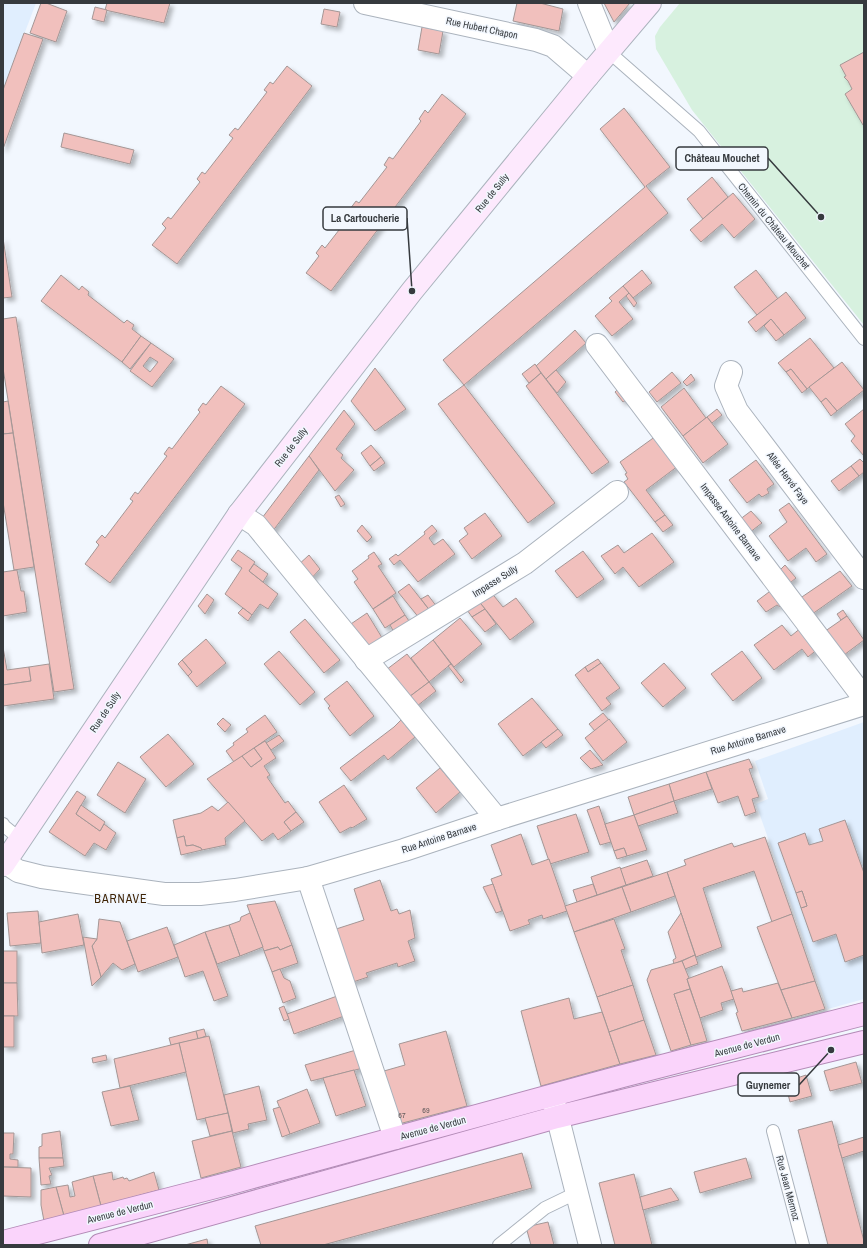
<svg xmlns="http://www.w3.org/2000/svg" width="867" height="1248" viewBox="0 0 867 1248" font-family="'Archivo Narrow',sans-serif">
  <style>
    .built { fill: #e0eefe }
    .green { fill: #d7f1df }
    .building { fill: #f1c0bd; stroke: #a49695; fill-rule: evenodd; filter: url(#shadow) }
    .lines { fill: none; stroke-linecap: round; stroke-linejoin: round }
    .lane-casing { stroke: #abb3bd; stroke-width: 14 }
    .street-casing { stroke: #abb3bd; stroke-width: 24 }
    .secondary-casing { stroke: #abb3bd; stroke-width: 24 }
    .primary-casing { stroke: #b38bb7; stroke-width: 24 }
    .lane { stroke: #fff; stroke-width: 12 }
    .street { stroke: #fff; stroke-width: 22 }
    .secondary { stroke: #fde9fd; stroke-width: 22 }
    .primary { stroke: #fad4fb; stroke-width: 22 }
    .labels { text-anchor: middle; dominant-baseline: central; stroke-width: 3; stroke-linejoin: round; paint-order: stroke }
    .number-label { font-size: 8px; fill: #655c5e }
    .street-label { font-size: 10px; fill: #363a3e; stroke: #f2f7fe }
    .quarter-label { font-size: 12px; letter-spacing: 1px; fill: #3f2304; stroke: #f2f7fe }
    .leader { fill: none; stroke: #363a3e; stroke-width: 1.5 }
    .callout-dot { fill: #363a3e; stroke: #f2f7fe; stroke-width: 1.5 }
    .callout { fill: #f2f7fe; stroke: #363a3e; stroke-width: 1.5 }
    .callout-label { font-size: 11px; text-anchor: middle; font-weight: bold; fill: #363a3e }
  </style>
  <defs>
    <filter id="shadow"><feDropShadow dx="3.5" dy="3.5" stdDeviation="2" flood-color="#0004"/></filter>
  </defs>
  <rect width="100%" height="100%" fill="#f2f7fe"/>
  <!-- built -->
  <g class="built">
    <path d="M3,3h33l-33,87z"/>
    <path d="M864,722v277l-36,10 -72,-205 12,-5 -13,-38z"/>
  </g>
  <!-- green -->
  <path class="green" d="M680,3h184v322l-172,-215 -36,-61 -1,-13 5,-9z"/>
  <!-- building -->
  <g class="building">
    <path d="M41,3h5l21,8 -11,31 -26,-9z"/>
    <path d="M107,3h63l-6,20 -59,-13z"/>
    <path d="M517,3h23l23,6 -4,22 -46,-10z"/>
    <path d="M604,3h26l-16,19z"/>
    <path d="M95,7l12,3 -3,12 -12,-3z"/>
    <path d="M324,9l16,3 -3,15 -16,-3z"/>
    <path d="M422,27l21,4 -4,23 -21,-4z"/>
    <path d="M24,33l19,6 -40,110v-59z"/>
    <path d="M864,52v72l-1,1 -18,-31 7,-5 -4,-8 -4,-4 2,-1 -6,-11z"/>
    <path d="M287,66l25,20 -135,178 -25,-19 14,-17 -4,-4 6,-7 3,2 29,-37 -3,-3 5,-7 3,2 28,-36 -4,-3 6,-7 3,2 29,-38 -3,-2 6,-8 3,2z"/>
    <path d="M442,94l24,20 -135,177 -25,-18 13,-17 -3,-3 6,-8 3,3 28,-36 -3,-3 6,-8 3,2 28,-36 -3,-2 5,-8 4,2 28,-38 -2,-2 6,-9 3,3z"/>
    <path d="M624,108l46,59 -24,19 22,27 -204,172 -21,-25 202,-173 -45,-58z"/>
    <path d="M64,133l70,17 -4,14 -69,-17z"/>
    <path d="M712,177l16,20 -25,22 -16,-20z"/>
    <path d="M733,193l22,26 -21,19 -12,-14 -21,18 -11,-12z"/>
    <path d="M3,238l9,59 -9,1z"/>
    <path d="M642,270l10,13 -19,15 -10,-12z"/>
    <path d="M756,270l22,29 -21,16 -23,-28z"/>
    <path d="M61,275l18,15 3,-4 7,6 -1,3 36,28 3,-3 7,5 -2,4 9,7 -19,26 -81,-61z"/>
    <path d="M623,286l6,7 -10,9 14,17 -21,17 -17,-20 17,-15 -3,-3z"/>
    <path d="M786,292l20,26 -22,17 -13,-16 -15,13 -8,-10z"/>
    <path d="M629,293l8,10 -3,4 -8,-11z"/>
    <path d="M16,317l58,372 -20,3 -51,-324v-49z"/>
    <path d="M771,319l13,16 -8,6 -12,-15z"/>
    <path d="M575,330l11,13 -40,36 -10,-13z"/>
    <path d="M141,336l10,7 -21,26 -8,-7z"/>
    <path d="M810,338l24,30 -27,21 -16,-20 -5,3 -8,-9z"/>
    <path d="M151,343l23,16 -22,28 -22,-16zM150,357l8,5 -8,10 -7,-6z"/>
    <path d="M842,362l22,28 -27,21 -11,-13 -5,4 -12,-15z"/>
    <path d="M535,364l6,9 -12,10 -7,-9z"/>
    <path d="M375,368l31,41 -31,22 -24,-30z"/>
    <path d="M791,369l16,20 -5,4 -16,-21z"/>
    <path d="M556,370l10,12 -9,11 -11,-14z"/>
    <path d="M672,372l9,11 -24,19 -8,-10z"/>
    <path d="M541,373l68,89 -17,12 -66,-88z"/>
    <path d="M691,374l4,6 -8,6 -4,-4z"/>
    <path d="M464,385l91,118 -27,20 -90,-119z"/>
    <path d="M221,386l24,18 -135,179 -25,-19 14,-19 -3,-3 6,-7 3,3 28,-37 -3,-2 5,-7 3,2 29,-38 -3,-2 5,-7 3,2 28,-37 -2,-2 5,-7 3,2z"/>
    <path d="M619,388l9,11 -5,3 -8,-10z"/>
    <path d="M684,388l22,30 -23,18 -22,-29z"/>
    <path d="M826,398l11,13 -6,5 -10,-14z"/>
    <path d="M8,401l5,32 -10,1v-32z"/>
    <path d="M717,409l5,6 -10,8 -5,-6z"/>
    <path d="M864,409v47l-13,-15 4,-5 -10,-12z"/>
    <path d="M344,410l11,14 -19,25 7,6 -2,3 13,12 -19,21 -26,-35z"/>
    <path d="M707,417l21,27 -25,19 -20,-27z"/>
    <path d="M13,433l21,134 -20,3 -11,-68v-68z"/>
    <path d="M656,436l22,30 -32,24 19,25 -10,7 -31,-40 4,-3 -3,-5 2,-1 -7,-11z"/>
    <path d="M371,445l10,12 -11,9 -9,-13z"/>
    <path d="M309,456l10,14 -47,62 -13,-10z"/>
    <path d="M381,457l4,6 -11,8 -4,-5z"/>
    <path d="M860,459l4,4v9l-5,4 -8,-10z"/>
    <path d="M756,460l18,24 -7,5 2,4 -7,4 -3,-3 -12,9 -18,-23z"/>
    <path d="M851,466l8,10 -20,15 -8,-10z"/>
    <path d="M339,495l6,9 -4,3 -6,-10z"/>
    <path d="M789,503l38,51 -11,8 -10,-14 -18,13 -19,-25 18,-14 -8,-12z"/>
    <path d="M751,511l11,12 -17,13 -10,-13z"/>
    <path d="M485,513l17,23 -30,23 -13,-18 9,-7 -4,-6z"/>
    <path d="M665,515l8,10 -10,7 -8,-10z"/>
    <path d="M362,525l10,12 -5,5 -10,-11z"/>
    <path d="M432,525l5,6 -8,7 5,7 9,-6 12,15 -37,28 -18,-22 -6,5 -5,-6 7,-5 2,2 27,-22 -1,-2z"/>
    <path d="M652,533l22,29 -35,25 -16,-20 -8,7 -14,-18 17,-11 6,8z"/>
    <path d="M238,550l17,12 -6,9 29,23 -10,15 -8,-5 -8,11 -27,-21 17,-26 -11,-8z"/>
    <path d="M583,551l21,28 -27,19 -22,-27z"/>
    <path d="M374,552l8,12 -4,2 18,27 -23,16 -19,-27 4,-3 -6,-8 17,-13 -1,-2z"/>
    <path d="M309,555l11,14 -12,13 -12,-15z"/>
    <path d="M254,564l14,10 -5,8 -14,-11z"/>
    <path d="M785,565l11,13 -11,9 -9,-13z"/>
    <path d="M17,570l4,21h3l3,21 -24,4v-44z"/>
    <path d="M840,571l12,15 -44,31 -12,-16z"/>
    <path d="M409,584l22,28 -11,7 -22,-27z"/>
    <path d="M773,589l11,15 -4,3 -3,-2 -11,7 -9,-11z"/>
    <path d="M490,591l13,16 13,-9 18,24 -24,18 -33,-41z"/>
    <path d="M207,594l7,6 -9,14 -7,-8z"/>
    <path d="M428,595l9,12 -6,5 -10,-13z"/>
    <path d="M393,596l12,19 -20,13 -12,-19z"/>
    <path d="M477,599l8,10 -13,8 -7,-10z"/>
    <path d="M243,608l9,7 -4,6 -10,-8z"/>
    <path d="M485,609l11,15 -11,8 -13,-15z"/>
    <path d="M843,610l4,6 -6,4 -4,-6z"/>
    <path d="M367,613l17,28 -20,10 -19,-23z"/>
    <path d="M405,615l6,9 -16,10 -5,-9z"/>
    <path d="M847,616l17,24 -24,18 -19,-24z"/>
    <path d="M460,618l22,26 -28,23 -21,-27z"/>
    <path d="M305,619l35,41 -16,13 -34,-41z"/>
    <path d="M782,625l9,11 11,-9 17,21 -11,9 -6,-8 -28,21 -20,-25z"/>
    <path d="M206,639l20,24 -29,24 -9,-11 4,-4 -10,-12z"/>
    <path d="M433,640l18,24 -22,18 -18,-24z"/>
    <path d="M3,647l4,23 22,-3 2,14 -28,4z"/>
    <path d="M279,651l36,41 -15,13 -36,-41z"/>
    <path d="M742,651l20,27 -29,23 -22,-27z"/>
    <path d="M407,654l22,28 -24,18 -23,-27z"/>
    <path d="M598,659l3,4 -13,9 -3,-5z"/>
    <path d="M182,660l10,12 -4,4 -10,-12z"/>
    <path d="M601,663l19,25 -14,10 5,6 -9,7 -27,-36 10,-8 3,5z"/>
    <path d="M664,663l22,25 -23,19 -22,-24z"/>
    <path d="M49,664l5,35 -51,7v-21l28,-4 -2,-14z"/>
    <path d="M451,664l13,16 -3,3 -13,-17z"/>
    <path d="M347,681l27,35 -24,20 -22,-28 2,-2 -6,-7z"/>
    <path d="M429,682l7,9 -24,19 -7,-10z"/>
    <path d="M532,698l26,31 -35,27 -25,-32z"/>
    <path d="M603,713l6,7 -14,11 -6,-7z"/>
    <path d="M265,715l12,17 -43,30 -8,-11 8,-6 -1,-2 15,-11 -2,-3z"/>
    <path d="M223,718l8,7 -6,7 -8,-8z"/>
    <path d="M609,719l18,23 -24,19 -18,-23z"/>
    <path d="M401,720l14,17 -27,23 -4,-5 -33,26 -11,-13 54,-41z"/>
    <path d="M558,729l5,6 -17,13 -5,-6z"/>
    <path d="M168,734l26,30 -28,23 -26,-30z"/>
    <path d="M279,735l5,6 -13,9 -5,-7z"/>
    <path d="M265,741l11,17 -12,8 6,9 -3,2 18,26 3,-2 8,11 -12,10 7,9 -13,9 -5,-7 -11,8 -55,-62 35,-23 9,11 11,-8 -8,-11z"/>
    <path d="M254,748l8,11 -11,8 -9,-11z"/>
    <path d="M590,750l13,15 -12,4 -11,-11z"/>
    <path d="M749,759l4,9 -4,1 10,28 -7,2 4,13 -11,4 -7,-20 -20,7 -12,-31z"/>
    <path d="M118,762l28,17 -21,34 -28,-18z"/>
    <path d="M440,768l20,24 -24,21 -20,-25z"/>
    <path d="M706,772l6,17 -38,12 -5,-17z"/>
    <path d="M669,784l5,17 -40,14 -6,-18z"/>
    <path d="M344,785l23,34 -15,9 -1,-1 -11,6 -21,-31z"/>
    <path d="M77,791l9,6 -10,17 24,17 4,-7 12,9 -10,17 -12,-7 -9,13 -36,-24z"/>
    <path d="M674,801l4,12 -40,13 -4,-11z"/>
    <path d="M228,802l17,19 -20,17 1,7 -24,5 -1,-2 -8,-3 -7,1 -2,-10 -7,2 -4,-18 28,-7 11,-7 6,5z"/>
    <path d="M81,805l24,17 -5,9 -24,-17z"/>
    <path d="M599,806l12,36 -11,3 -13,-35z"/>
    <path d="M296,812l8,10 -13,9 -7,-9z"/>
    <path d="M576,814l13,38 -39,12 -13,-38z"/>
    <path d="M634,815l13,35 -20,6 -3,-8 -10,3 -9,-27z"/>
    <path d="M845,820l19,53v82l-19,7 -9,-28 -23,8 -12,-34 6,-2 -5,-15 -6,2 -18,-50 27,-10 4,12 14,-4 -4,-12z"/>
    <path d="M521,834l11,31 17,-6 18,52 -24,8 -1,-4 -14,5 2,4 -20,7 -19,-52 11,-4 -11,-30z"/>
    <path d="M184,836l2,10 7,-1 8,3 1,2 -21,5 -4,-17z"/>
    <path d="M765,837l27,77 -20,8 -18,-51 -51,17 19,59 -26,10 -29,-85 19,-7 -2,-5 48,-17 2,4z"/>
    <path d="M624,848l3,8 -10,3 -3,-8z"/>
    <path d="M647,860l6,16 -27,9 -6,-16z"/>
    <path d="M620,867l6,18 -29,10 -6,-18z"/>
    <path d="M667,872l8,24 -44,16 -9,-25z"/>
    <path d="M380,880l11,31 6,-2 2,5 11,-4 5,28 -7,3 7,20 -17,6 -1,-4 -31,10 2,4 -21,7 -17,-53 34,-11 -10,-31z"/>
    <path d="M493,884l9,27 -6,2 -13,-26z"/>
    <path d="M593,884l4,11 -20,7 -4,-12z"/>
    <path d="M622,887l9,25 -57,20 -9,-26z"/>
    <path d="M802,891l5,15 -6,2 -5,-15z"/>
    <path d="M275,901l17,44 -12,5 -2,-3 -14,4 -17,-46z"/>
    <path d="M38,911l3,32 -31,3 -3,-33z"/>
    <path d="M250,913l13,34 -23,9 -11,-31 11,-4 1,-4z"/>
    <path d="M681,913l14,42 -21,9 -1,-4 3,-2 -8,-26z"/>
    <path d="M78,914l6,31 -42,8 -3,-31z"/>
    <path d="M792,914l23,67 -34,9 -24,-63z"/>
    <path d="M99,919l21,3 15,42 -13,6 -9,-7 -12,14 -9,-31 5,-7z"/>
    <path d="M614,919l11,30 -4,1 12,35 -36,12 -23,-65z"/>
    <path d="M229,925l11,31 -23,8 -12,-32z"/>
    <path d="M167,927l11,30 -40,15 -11,-31z"/>
    <path d="M205,932l23,64 -14,5 -11,-30 -18,6 -11,-32z"/>
    <path d="M83,937l14,2 -5,7 9,31 -9,9z"/>
    <path d="M292,945l6,18 -26,9 -8,-21 14,-4 2,3z"/>
    <rect x="3" y="951" width="14" height="32"/>
    <path d="M695,955l3,9 -13,5 -3,-8z"/>
    <path d="M682,961l7,17 -2,1 3,10 -16,5 17,51 -20,6 -24,-71 4,-10z"/>
    <path d="M722,966l12,33 -13,4 2,7 -23,8 -13,-39z"/>
    <path d="M280,969l4,9 6,3 6,17 -13,5 -11,-31z"/>
    <path d="M815,981l10,28 -33,9 -11,-28z"/>
    <path d="M3,983h14l1,33h-15z"/>
    <path d="M778,983l14,35 -50,13 -6,-18 2,-1 -7,-21 11,-3 1,4z"/>
    <path d="M633,985l11,35 -35,12 -12,-35z"/>
    <path d="M690,989l10,29 7,23 -16,4 -17,-51z"/>
    <path d="M340,995l7,20 -53,19 -7,-20z"/>
    <path d="M569,998l5,21 28,-7 18,52 -79,22 -20,-75z"/>
    <path d="M284,1006l5,13 -5,2 -5,-13z"/>
    <rect x="3" y="1016" width="11" height="31"/>
    <path d="M644,1020l12,35 -36,9 -11,-32z"/>
    <path d="M204,1029l2,7 -8,3 -2,-8z"/>
    <path d="M196,1031l2,8 -27,6 -2,-7z"/>
    <path d="M446,1031l21,75 -72,19 -18,-52 28,-8 -6,-21z"/>
    <path d="M209,1036l19,77 -31,7 -18,-77z"/>
    <path d="M179,1043l7,29 -66,16 -6,-29z"/>
    <path d="M356,1050l7,18 -52,13 -6,-16z"/>
    <path d="M106,1055l1,5 -14,3 -1,-5z"/>
    <path d="M856,1062l6,21 -32,8 -6,-20z"/>
    <path d="M354,1070l12,36 -30,10 -13,-38z"/>
    <path d="M806,1075l6,21 -22,6 -5,-20z"/>
    <path d="M130,1086l9,34 -28,6 -9,-34z"/>
    <path d="M259,1086l8,34 -19,4 1,5 -16,4 -9,-38z"/>
    <path d="M307,1089l13,34 -30,11 -13,-33z"/>
    <path d="M280,1107l10,27 -8,3 -9,-28z"/>
    <path d="M228,1113l4,18 -22,5 -5,-18z"/>
    <path d="M832,1121l32,120v4h-36l-30,-115z"/>
    <path d="M60,1131l3,27h-24v-11l3,-1v-12z"/>
    <path d="M232,1131l9,36 -40,11 -9,-37z"/>
    <path d="M3,1133h11l-1,21h-3v5l8,1v7h-15z"/>
    <path d="M864,1137v14l-22,7 -4,-13z"/>
    <path d="M522,1153l10,35 -209,57h-62l-6,-19z"/>
    <path d="M39,1158h24l1,8 -15,2 3,7 -3,1 2,8 -10,1z"/>
    <path d="M746,1158l6,20 -52,15 -6,-21z"/>
    <path d="M3,1167l28,1v29l-28,-1z"/>
    <path d="M112,1172l1,8 10,-3 1,2 3,-1 2,3 25,-9 5,18 -58,16 -8,-30z"/>
    <path d="M634,1174l6,23 12,48h-37l-16,-62z"/>
    <path d="M93,1176l8,30 -37,10 -8,-29 12,-2 2,12 5,-1 -3,-14z"/>
    <path d="M56,1187l8,29 -20,5 -3,-16v-15z"/>
    <path d="M671,1188l8,12 -36,10 -3,-13z"/>
    <path d="M548,1222l6,23h-23l-5,-18z"/>
    <path d="M207,1239l1,6h-23z"/>
  </g>
  <g class="lines">
    <defs>
      <g id="lane">
        <path d="M609,52l90,79 165,208"/>
        <path d="M3,824l1,2 16,13"/>
        <path d="M773,1131l30,114"/>
        <path d="M499,1245l46,-37 31,-15"/>
      </g>
      <g id="street">
        <path d="M365,3l171,37 17,6 35,30"/>
        <path d="M589,3l20,49"/>
        <path d="M597,345l267,353"/>
        <path d="M731,372l-5,14 11,25 127,167"/>
        <path d="M239,514l17,11 241,294"/>
        <path d="M366,660l159,-97 92,-71"/>
        <path d="M5,862l13,9 24,6 122,17h36l35,-4 73,-12 96,-28 93,-31 367,-115"/>
        <path d="M308,878l87,260"/>
        <path d="M553,1099l37,146"/>
      </g>
      <path id="secondary" d="M3,865l236,-351 173,-223 176,-215 62,-73"/>
      <g id="primary">
        <path d="M3,1242l228,-59 392,-107 241,-62"/>
        <path d="M100,1245l457,-128 307,-75"/>
      </g>
    </defs>
    <!-- lane casing -->
    <use href="#lane" class="lane-casing"/>
    <!-- street casing -->
    <use href="#street" class="street-casing"/>
    <!-- secondary casing -->
    <use href="#secondary" class="secondary-casing"/>
    <!-- primary casing -->
    <use href="#primary" class="primary-casing"/>
    <!-- lane -->
    <use href="#lane" class="lane"/>
    <!-- street -->
    <use href="#street" class="street"/>
    <!-- secondary -->
    <use href="#secondary" class="secondary"/>
    <!-- primary -->
    <use href="#primary" class="primary"/>
  </g>
  <g class="labels">
    <!-- number labels -->
    <g class="number-label">
      <text x="426" y="1110">69</text>
      <text x="402" y="1115">67</text>
    </g>
    <!-- street labels -->
    <g class="street-label">
      <text transform="translate(482 28) rotate(12)">Rue Hubert Chapon</text>
      <text transform="translate(492 193) rotate(-51)">Rue de Sully</text>
      <text transform="translate(774 226) rotate(51)">Chemin du Château Mouchet</text>
      <text transform="translate(291 447) rotate(-52)">Rue de Sully</text>
      <text transform="translate(788 478) rotate(53)">Allée Hervé Faye</text>
      <text transform="translate(731 522) rotate(53)">Impasse Antoine Barnave</text>
      <text transform="translate(495 581) rotate(-32)">Impasse Sully</text>
      <text transform="translate(105 712) rotate(-56)">Rue de Sully</text>
      <text transform="translate(748 740) rotate(-17)">Rue Antoine Barnave</text>
      <text transform="translate(439 838) rotate(-18)">Rue Antoine Barnave</text>
      <text transform="translate(747 1045) rotate(-15)">Avenue de Verdun</text>
      <text transform="translate(433 1128) rotate(-15)">Avenue de Verdun</text>
      <text transform="translate(788 1188) rotate(75)">Rue Jean Mermoz</text>
      <text transform="translate(120 1212) rotate(-14)">Avenue de Verdun</text>
    </g>
    <!-- quarter labels -->
    <g class="quarter-label">
      <text x="121" y="899">BARNAVE</text>
    </g>
  </g>
  <!-- callouts -->
  <path class="leader" d="M821 217L768 158M412 291L407 218M831 1050L799 1085"/>
  <g class="callout-dot">
    <circle cx="821" cy="217" r="4"/>
    <circle cx="412" cy="291" r="4"/>
    <circle cx="831" cy="1050" r="4"/>
  </g>
  <g class="callout">
    <rect x="676" y="147" width="92" height="23" rx="4"/>
    <rect x="323" y="207" width="84" height="23" rx="4"/>
    <rect x="738" y="1073" width="61" height="23" rx="4"/>
  </g>
  <g class="callout-label">
    <text x="722" y="162">Château Mouchet</text>
    <text x="365" y="222">La Cartoucherie</text>
    <text x="768" y="1089">Guynemer</text>
  </g>
  <!-- border -->
  <rect width="867" height="1248" fill="none" stroke="#363a3e" stroke-width="8"/>
</svg>
